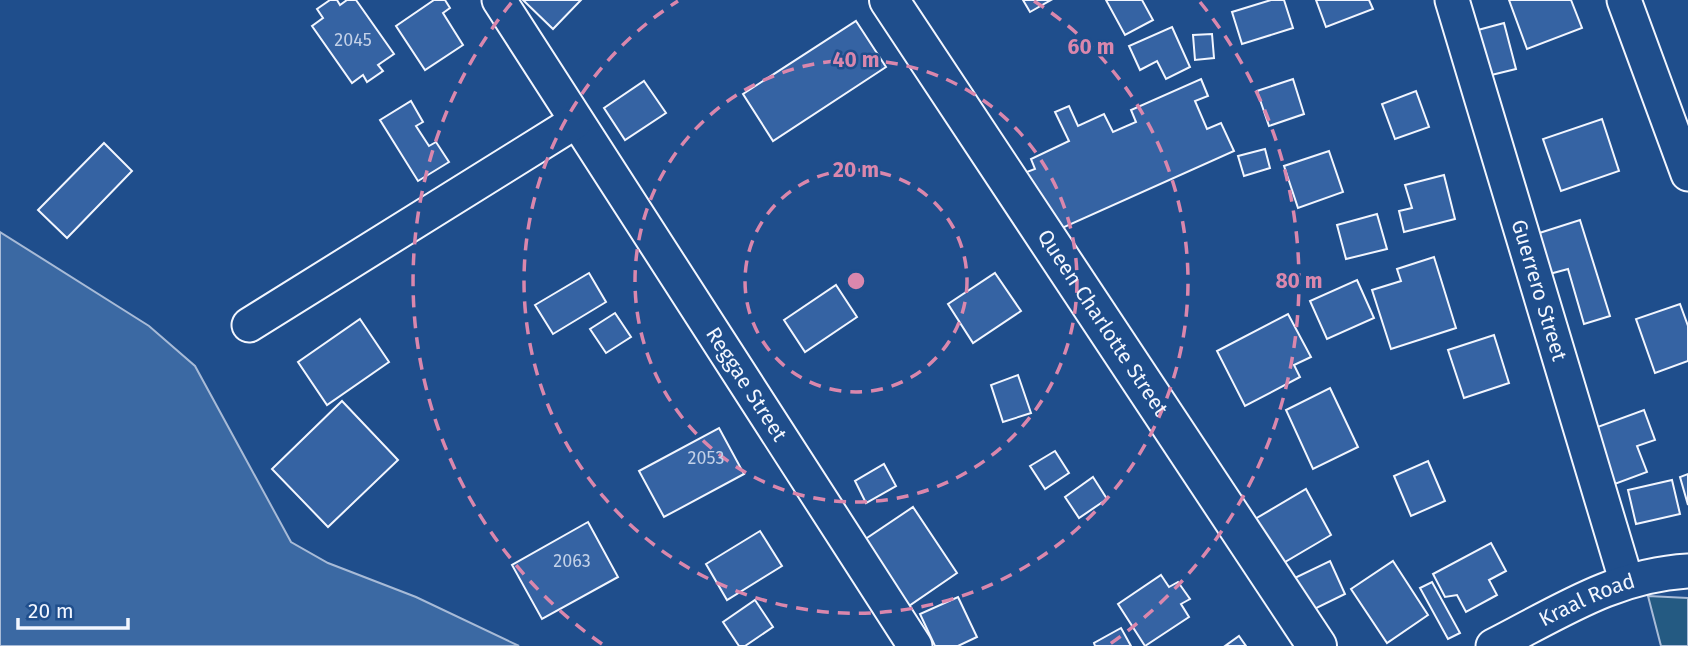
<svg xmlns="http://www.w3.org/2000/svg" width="1688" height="646" viewBox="0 0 1688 646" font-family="'Fira Sans',sans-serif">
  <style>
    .green { fill: #245a82; stroke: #a8bbd7; stroke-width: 2 }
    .water { fill: #3b69a3; stroke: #a8bbd7; stroke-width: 2 }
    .building { fill: #3563a3; stroke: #f2f6ff; stroke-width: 2 }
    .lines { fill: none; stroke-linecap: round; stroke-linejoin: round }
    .street-casing { stroke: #f2f6ff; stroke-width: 37 }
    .secondary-casing { stroke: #f2f6ff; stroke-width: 42 }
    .street { stroke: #1f4e8c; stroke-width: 33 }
    .secondary { stroke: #1f4e8c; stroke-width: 38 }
    .ring { fill: none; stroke: #da87ad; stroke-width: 3.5; stroke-dasharray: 12 9 }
    .labels { text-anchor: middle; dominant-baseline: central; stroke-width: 5; stroke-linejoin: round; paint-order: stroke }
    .number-label { font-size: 18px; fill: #c3d1e8 }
    .street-label { font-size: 21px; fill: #f2f6ff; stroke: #1f4e8c }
    .centre { fill: #da87ad; stroke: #1f4e8c; stroke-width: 3.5 }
    .ring-label { font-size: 21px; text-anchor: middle; font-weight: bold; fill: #da87ad; stroke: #1f4e8c; stroke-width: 5; stroke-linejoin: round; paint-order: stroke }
  </style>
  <rect width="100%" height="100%" fill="#1f4e8c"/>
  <!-- green -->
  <path class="green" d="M1648,596l40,2v48h-27z"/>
  <!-- water -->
  <path class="water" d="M0,232l149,94 46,40 96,176 37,21 88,34 103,49h-519z"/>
  <!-- building -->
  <g class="building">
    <path d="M330,0h7l3,5 7,-5h9l38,54 -16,11 5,6 -16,11 -4,-7 -11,8 -40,-57 11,-8 -6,-9z"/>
    <path d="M434,0h11l5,8 -7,5 20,32 -38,25 -29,-44z"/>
    <path d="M523,0h58l-28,29z"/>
    <path d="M1023,0h28l-21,12z"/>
    <path d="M1106,0h36l11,20 -28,15z"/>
    <path d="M1271,0h13l9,28 -51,16 -10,-32z"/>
    <path d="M1316,0h53l4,9 -47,18z"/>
    <path d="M1509,0h62l11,28 -55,21z"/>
    <path d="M856,21l30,46 -113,74 -30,-47z"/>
    <path d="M1504,23l12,46 -41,10 -12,-45z"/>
    <path d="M1172,27l18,40 -24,12 -9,-18 -17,9 -11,-24z"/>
    <path d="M1212,34l2,24 -19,2 -2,-25z"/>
    <path d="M1201,79l7,17 -13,5 12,28 14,-6 13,28 -183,82 -27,-60 11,-4 -4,-10 38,-18 -14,-29 14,-6 9,20 26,-12 9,18 23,-10 -5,-12z"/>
    <path d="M1293,79l11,35 -35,12 -12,-35z"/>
    <path d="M644,81l22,32 -41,27 -21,-32z"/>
    <path d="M1416,91l13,36 -34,12 -13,-35z"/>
    <path d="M411,101l12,21 -7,4 13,20 7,-4 13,20 -31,19 -38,-61z"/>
    <path d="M1602,119l17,52 -58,20 -18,-52z"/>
    <path d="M104,143l28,28 -65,67 -29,-28z"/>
    <path d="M1265,149l5,19 -26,8 -6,-20z"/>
    <path d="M1329,151l14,41 -45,16 -14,-42z"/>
    <path d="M1444,175l11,44 -51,13 -5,-21 13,-3 -7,-23z"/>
    <path d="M1377,214l10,35 -41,10 -9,-34z"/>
    <path d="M1580,220l30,96 -26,8 -16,-55 -26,7 -12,-40z"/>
    <path d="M1434,257l22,71 -65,21 -19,-59 29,-9 -4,-12z"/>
    <path d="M589,273l17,29 -53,32 -18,-29z"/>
    <path d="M995,273l26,38 -48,32 -25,-39z"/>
    <path d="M1357,280l17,38 -47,21 -17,-38z"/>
    <path d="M836,285l21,32 -52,35 -21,-32z"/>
    <path d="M1680,304l8,22v35l-33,12 -19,-54z"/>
    <path d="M615,313l16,24 -25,16 -16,-24z"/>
    <path d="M1288,314l23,43 -17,8 6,12 -55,29 -28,-55z"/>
    <path d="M360,319l29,43 -62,43 -29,-43z"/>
    <path d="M1494,335l15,48 -45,15 -16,-48z"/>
    <path d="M1018,375l13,38 -28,9 -12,-37z"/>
    <path d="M1330,388l28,59 -45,22 -27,-59z"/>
    <path d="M342,401l56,59 -70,67 -56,-58z"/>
    <path d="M1644,410l11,30 -18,6 10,26 -35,13 -20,-56z"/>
    <path d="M719,428l25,46 -80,43 -25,-46z"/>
    <path d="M1055,451l14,22 -24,16 -15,-23z"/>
    <path d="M1428,461l17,40 -34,15 -17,-40z"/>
    <path d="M884,464l12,22 -30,17 -11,-22z"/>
    <path d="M1688,474v31l-8,-28z"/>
    <path d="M1093,477l14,22 -28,19 -14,-21z"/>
    <path d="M1672,480l8,34 -44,10 -8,-34z"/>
    <path d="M1306,489l25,46 -63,37 -25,-46z"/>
    <path d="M913,507l44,66 -54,37 -45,-66z"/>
    <path d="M588,522l30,55 -76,42 -30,-54z"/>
    <path d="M760,531l22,35 -55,34 -21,-36z"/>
    <path d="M1491,543l15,28 -17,9 8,15 -31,17 -9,-17 -12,2 -12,-23z"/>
    <path d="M1330,561l15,33 -51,25 -16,-33z"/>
    <path d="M1393,561l35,54 -41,28 -36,-54z"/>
    <path d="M1161,575l8,12 9,-5 12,17 -9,5 8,13 -44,29 -27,-42z"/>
    <path d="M1432,582l28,51 -12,6 -28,-51z"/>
    <path d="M958,597l19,40 -19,9h-23l-15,-32z"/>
    <path d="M755,600l18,27 -28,19h-6l-16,-24z"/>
    <path d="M1121,628l10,18h-36l-1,-3z"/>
    <path d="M1239,636l7,10h-21z"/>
  </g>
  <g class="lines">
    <defs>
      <g id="street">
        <path id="s1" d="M499,0l416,646"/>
        <path id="s2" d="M1452,0l174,580"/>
        <path d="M1624,0l64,174"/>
        <path d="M249,325l326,-203"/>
        <path id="s3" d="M1493,646c65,-33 121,-71 195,-75"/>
      </g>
      <g id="secondary">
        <path id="s4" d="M889,0l428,646"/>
      </g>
    </defs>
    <!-- street casing -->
    <use href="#street" class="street-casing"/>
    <!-- secondary casing -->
    <use href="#secondary" class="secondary-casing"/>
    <!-- street -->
    <use href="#street" class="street"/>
    <!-- secondary -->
    <use href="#secondary" class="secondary"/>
  </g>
  <!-- distance rings -->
  <g class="ring">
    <circle cx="856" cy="281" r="111"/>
    <circle cx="856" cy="281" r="221"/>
    <path d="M1034 1A332 332 0 1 1 678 1"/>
    <path d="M602 644A443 443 0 0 1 512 2M1200 2A443 443 0 0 1 1110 644"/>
  </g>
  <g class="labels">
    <!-- number labels -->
    <g class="number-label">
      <text x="353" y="40">2045</text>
      <text x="706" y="458">2053</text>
      <text x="572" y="561">2063</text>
    </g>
    <!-- street labels -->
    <g class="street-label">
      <text stroke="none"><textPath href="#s2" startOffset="303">Guerrero Street</textPath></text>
      <text stroke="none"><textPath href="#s4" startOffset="387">Queen Charlotte Street</textPath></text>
      <text stroke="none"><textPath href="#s1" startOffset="457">Reggae Street</textPath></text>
      <text stroke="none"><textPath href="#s3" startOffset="105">Kraal Road</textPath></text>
    </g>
  </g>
  <circle cx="856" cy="281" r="10" class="centre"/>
  <g class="ring-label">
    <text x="1091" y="54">60 m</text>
    <text x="856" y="67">40 m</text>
    <text x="856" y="177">20 m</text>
    <text x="1299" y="288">80 m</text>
  </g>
  <!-- scale -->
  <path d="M18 618v10h110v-10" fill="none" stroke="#f2f6ff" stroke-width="3.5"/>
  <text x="28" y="618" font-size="21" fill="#f2f6ff" stroke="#1f4e8c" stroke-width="5" paint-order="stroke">20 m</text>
</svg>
